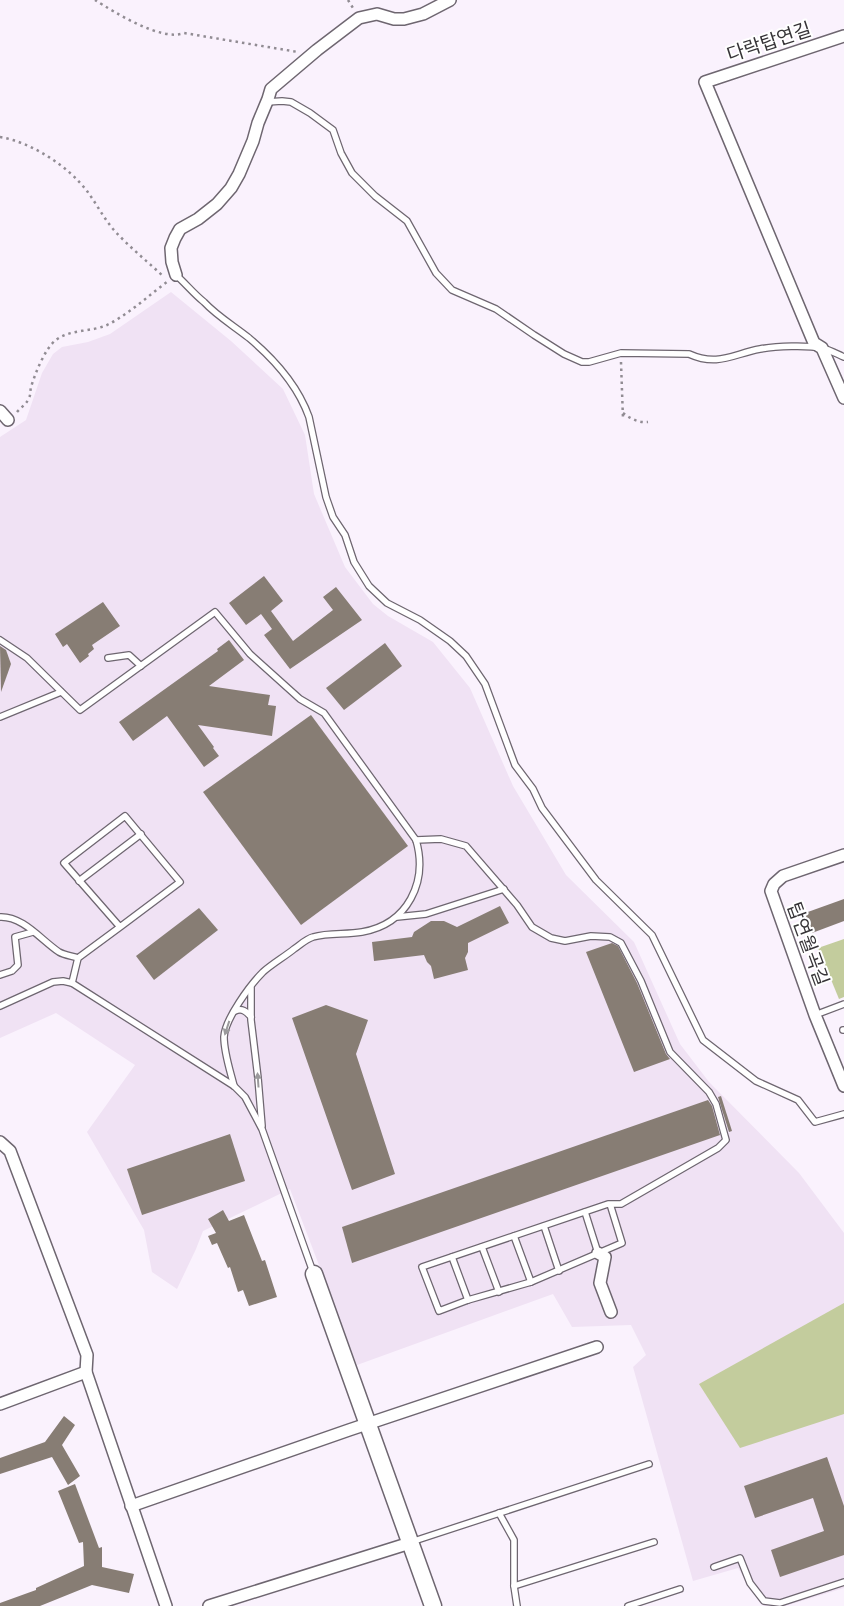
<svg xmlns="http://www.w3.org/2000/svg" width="844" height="1606" viewBox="0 0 844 1606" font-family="Jost,'Noto Sans KR',sans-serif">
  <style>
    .built { fill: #f0e2f4 }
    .green { fill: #c3cc9d }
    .building { fill: #877d74 }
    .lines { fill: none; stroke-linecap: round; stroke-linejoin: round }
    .lane-casing { stroke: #6e6670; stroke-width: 8 }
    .street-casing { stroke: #6e6670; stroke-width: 14 }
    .secondary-casing { stroke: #6e6670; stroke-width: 19 }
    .path { stroke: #918c93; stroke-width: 2.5; stroke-dasharray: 2.5 4; stroke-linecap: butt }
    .lane { stroke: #fff; stroke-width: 5.5 }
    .street { stroke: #fff; stroke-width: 11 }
    .secondary { stroke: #fff; stroke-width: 16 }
    .oneway { fill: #9b9a9c }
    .labels { text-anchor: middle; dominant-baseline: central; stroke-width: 4; stroke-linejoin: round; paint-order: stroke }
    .street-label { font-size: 19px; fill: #373438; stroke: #fff }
  </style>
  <rect width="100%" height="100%" fill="#faf2fd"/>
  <!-- built -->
  <path class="built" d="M171,292l60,49 52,48 22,46 9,59 31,73 28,37 15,12 45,26 37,46 43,98 53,89 68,67 46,102 29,38 90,91 45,60v355l-59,18h-21l-4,-3 -22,-35 -45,13 -60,-214 13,-12 -15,-30 -59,2 -19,-33 -196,71 -67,-176 -87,42 -7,18 -19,40 -25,-17 -8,-42 -57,-98 48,-67 -79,-52 -56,25v-601l26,-17 16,-47 11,-19 9,-7 26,-5 22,-8z"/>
  <!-- green -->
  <g class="green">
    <path d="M844,939v58l-5,2 -21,-51z"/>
    <path d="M844,1303v111l-104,34 -41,-64z"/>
  </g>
  <!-- building -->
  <g class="building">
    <path d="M264,576l19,25 -12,10 22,30 40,-31 -10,-13 13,-10 26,33 -72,49 -26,-34 8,-6 -11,-15 -15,11 -17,-22z"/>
    <path d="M103,602l17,24 -28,19 2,4 -6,5 1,2 -9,7 -13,-19 -4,3 -8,-13z"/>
    <path d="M229,640l15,20 -35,26 61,9 -2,10 8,1 -4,30 -74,-11 16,22 -1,1 6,8 -15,11 -37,-51 -34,25 -14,-19 99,-71 -1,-2z"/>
    <path d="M385,643l17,23 -58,44 -18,-22z"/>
    <path d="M0,646l6,4 5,14 -10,28z"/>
    <path d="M311,715l97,131 -107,79 -98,-133z"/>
    <path d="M844,899v22l-32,12 -7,-20z"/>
    <path d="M500,906l9,17 -41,20v9l-3,6 3,12 -34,9 -3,-13 -4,-4 -3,-7 -50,6 -2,-19 40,-5 2,-5 17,-11h13l13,6z"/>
    <path d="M199,908l19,22 -64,50 -18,-24z"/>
    <path d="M612,943l6,3 19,37 29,71 4,5 -36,13 -48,-120z"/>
    <path d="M326,1005l42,15 -12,34 39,120 -43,16 -60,-172z"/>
    <path d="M721,1096l11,35 -3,1 -11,-35z"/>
    <path d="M708,1100l4,6 8,29 -368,128 -10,-36z"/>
    <path d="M230,1134l15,47 -103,34 -15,-46z"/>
    <path d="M223,1210l6,11 15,-6 18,46 3,-1 12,37 -28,9 -6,-16 -5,2 -8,-25 -2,1 -11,-25 -5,2 -4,-9 8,-3 -8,-14z"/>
    <path d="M64,1416l11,9 -13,20 18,31 -12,9 -16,-28 -52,17v-16l45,-16z"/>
    <path d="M827,1457l17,49v49l-64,22 -9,-27 53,-19 -11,-33 -58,20 -11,-32z"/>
    <path d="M75,1484l24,64 3,-1v20l32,7 -5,19 -37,-8 -52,21h-40v-3l36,-13v-2l48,-22 -1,-24 -4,1 -21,-52z"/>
  </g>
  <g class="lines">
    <defs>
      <g id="lane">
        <path d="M267,102l15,-1 9,1 19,11 23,17 8,23 11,20 23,23 32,25 29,52 16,17 44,19 38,26 30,19 18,8h7l32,-9 68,1c29,13 44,0 71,-5 17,-3 46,-4 62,-1 8,2 15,6 22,9"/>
        <path d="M176,275c10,9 18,19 28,27 13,14 30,24 45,36 25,21 49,48 60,79l17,80 7,20 12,18 9,27 15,24 18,17 33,17 30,21 16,15 19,28 30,81 18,24 9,19 54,72 56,55 51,105 53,41 42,19 17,22 29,-8"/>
        <path d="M0,640l27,18 53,52 135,-98 35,42 50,45 24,14 92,127c12,42 -8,84 -54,92 -16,3 -33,0 -49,5 -7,2 -13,8 -19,12 -10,8 -22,15 -31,23 -13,13 -38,47 -39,65 0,16 6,33 10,49"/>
        <path d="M108,658l21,-3 12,11"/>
        <path d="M0,717l61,-25"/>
        <path d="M416,840l25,-1 25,7 51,59 15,22 19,11 14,3 26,-5 19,1 11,6 20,38 29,71 39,40 7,12 10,36 -8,8 -97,56h-13l-186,63 17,44 29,-11 63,-18 91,-39 -12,-39"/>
        <path d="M79,881l62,-47"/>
        <path d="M0,917c23,-1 41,23 59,35 5,3 13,4 19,6"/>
        <path d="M397,917l29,-3 78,-25"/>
        <path d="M0,975l12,-4 6,-6 -3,-28 18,-5"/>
        <path d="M72,983l6,-25 42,-31 -56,-64 61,-47 55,66 -60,45"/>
        <path d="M251,988v32l7,58 4,48"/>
        <path d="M0,1006l53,-24 10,-1 9,2 162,103 11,11 17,32 51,143"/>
        <path d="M235,1011c7,-3 11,0 16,6"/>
        <path d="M815,1015l29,-11"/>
        <path d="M843,1030h1"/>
        <path d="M585,1212l13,41"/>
        <path d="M544,1226l15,45"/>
        <path d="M514,1236l17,46"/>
        <path d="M482,1247l17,45"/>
        <path d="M452,1257l16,43"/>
        <path d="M499,1513l15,27v46l3,20"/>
        <path d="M411,1542l238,-78"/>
        <path d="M714,1567l26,-9 10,25 14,18 16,2 64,-21"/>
        <path d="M514,1586l140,-44"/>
        <path d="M628,1606l52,-17"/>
      </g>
      <g id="street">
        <path d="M844,36l-139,46 109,261 8,5 22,50"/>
        <path d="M176,275l-4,-13 -1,-14 4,-10 5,-9 18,-10 19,-15 14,-16 8,-14 14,-33 5,-18 10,-24 3,-10 46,-39 42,-32 18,-4 17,5h10l19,-5 27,-14"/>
        <path d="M0,411l8,9"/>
        <path d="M844,855l-61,21 -9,8 -3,7 44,124 29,71"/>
        <path d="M0,1142l10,9 77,204 -1,17"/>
        <path d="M598,1253l7,4 -5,26 11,29"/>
        <path d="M0,1404l86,-32 80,234"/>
        <path d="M131,1506l218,-76 248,-83"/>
        <path d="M209,1606l201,-63"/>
      </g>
      <path id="secondary" d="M314,1274l119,332"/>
    </defs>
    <!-- lane casing -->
    <use href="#lane" class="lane-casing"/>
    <!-- street casing -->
    <use href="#street" class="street-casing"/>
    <!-- secondary casing -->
    <use href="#secondary" class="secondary-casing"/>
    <!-- path -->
    <g class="path">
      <path d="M95,0c19,12 67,42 89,33l114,19"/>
      <path d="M348,0l5,8"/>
      <path d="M0,137c31,5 68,29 87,54 9,12 16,26 26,38 15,17 34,32 51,48"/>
      <path d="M621,362l2,57"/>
      <path d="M17,412c4,-5 9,-7 12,-14 2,-4 1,-7 2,-11 4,-13 14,-39 25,-47 14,-11 36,-8 51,-15 22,-11 41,-29 60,-43"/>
      <path d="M623,413c8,6 16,10 25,9"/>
    </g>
    <!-- lane -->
    <use href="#lane" class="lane"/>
    <!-- street -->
    <use href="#street" class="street"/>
    <!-- secondary -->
    <use href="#secondary" class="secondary"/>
  </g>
  <!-- one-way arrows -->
  <defs><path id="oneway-solid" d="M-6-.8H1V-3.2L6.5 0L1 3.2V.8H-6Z" transform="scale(1.25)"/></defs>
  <g class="oneway">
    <use href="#oneway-solid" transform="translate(227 1028) rotate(108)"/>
    <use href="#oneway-solid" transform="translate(258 1080) rotate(-94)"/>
  </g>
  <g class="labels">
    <!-- street labels -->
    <g class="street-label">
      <text transform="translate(769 42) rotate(-18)">다락탑연길</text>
      <text transform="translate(808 944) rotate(70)">탑연월곡길</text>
    </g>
  </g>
</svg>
